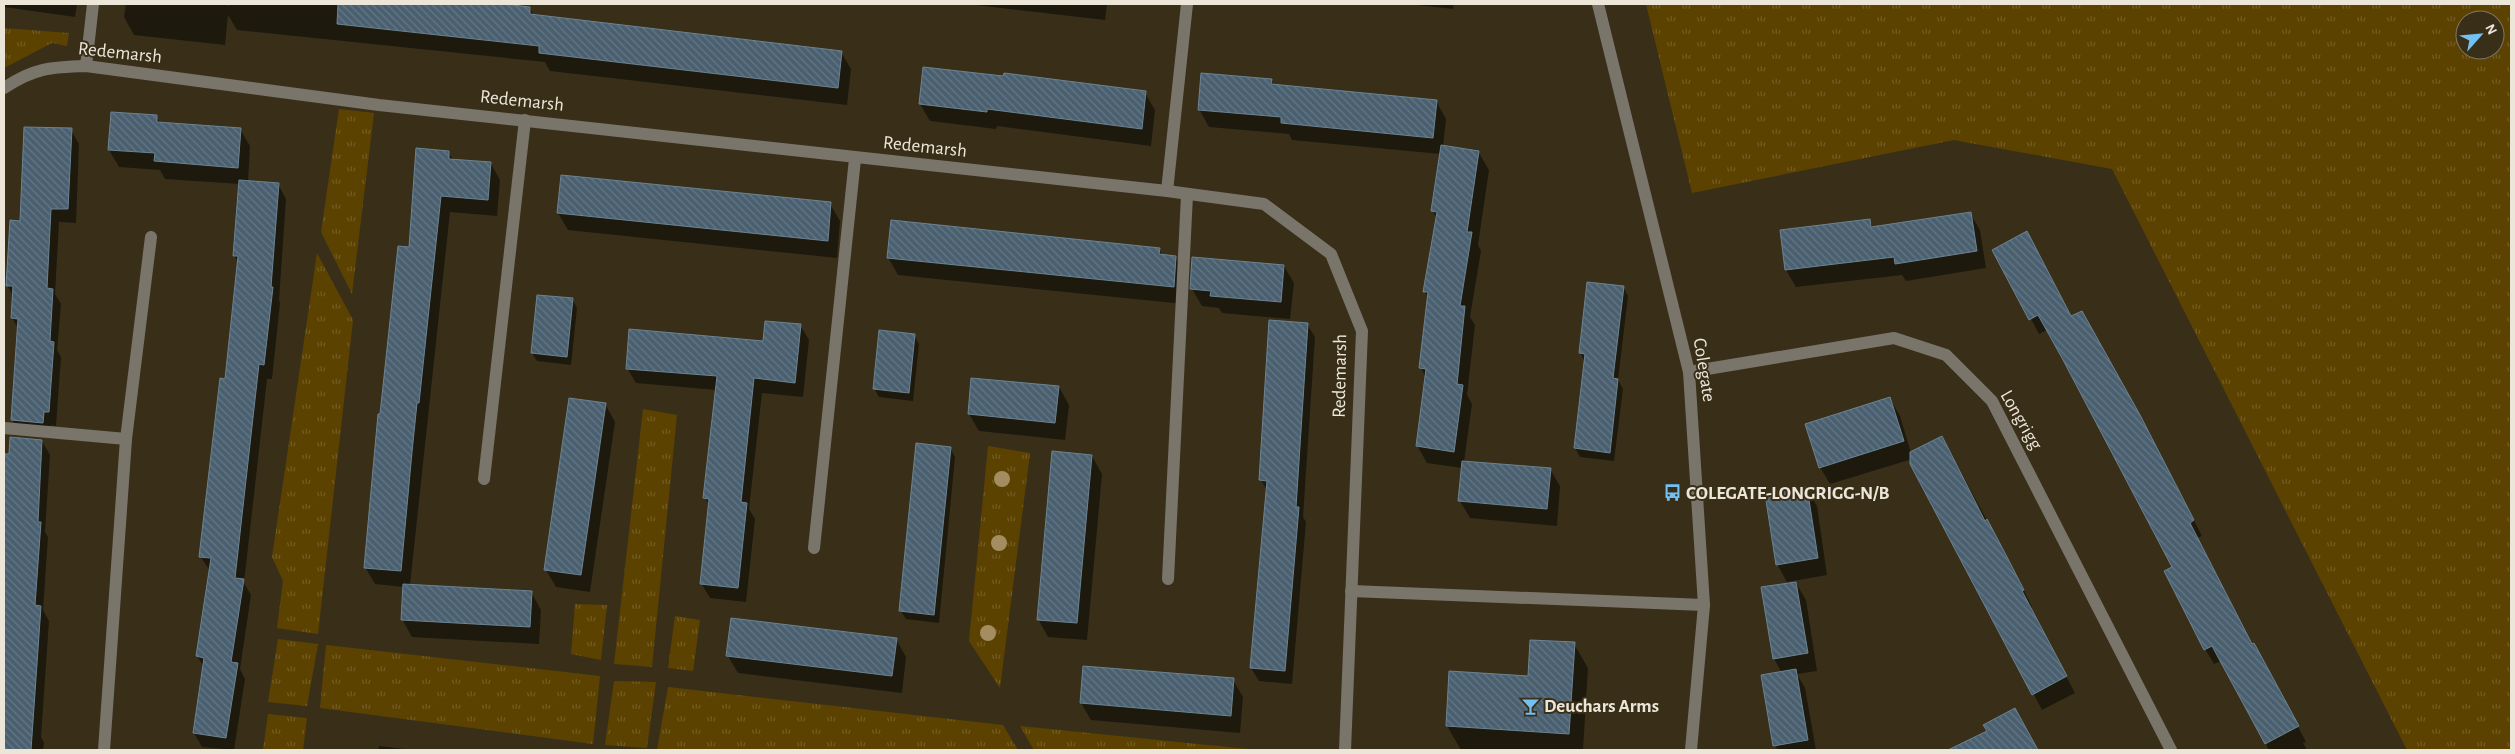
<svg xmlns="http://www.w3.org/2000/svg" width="2515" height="754" viewBox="0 0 2515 754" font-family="'Alegreya Sans',sans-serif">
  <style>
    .grass { fill: url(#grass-tufts); fill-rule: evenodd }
    .shadow { fill: #0007 }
    .building { fill: url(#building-back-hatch); stroke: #6b8393 }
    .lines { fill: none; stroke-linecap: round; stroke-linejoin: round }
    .minor { stroke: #7a756b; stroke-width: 12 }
    .tree { fill: #a48e61 }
    .labels { text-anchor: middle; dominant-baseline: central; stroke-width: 4; stroke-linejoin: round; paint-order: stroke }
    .street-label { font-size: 19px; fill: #ece6d9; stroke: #392f19 }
    .poi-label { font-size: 19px; font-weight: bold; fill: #ece6d9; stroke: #392f19; text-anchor: start }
  </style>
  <defs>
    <pattern id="grass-tufts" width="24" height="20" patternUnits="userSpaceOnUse" patternTransform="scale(1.25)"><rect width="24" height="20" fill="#5c4200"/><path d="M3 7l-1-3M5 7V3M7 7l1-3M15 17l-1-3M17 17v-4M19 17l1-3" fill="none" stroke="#745d25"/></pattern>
    <pattern id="building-back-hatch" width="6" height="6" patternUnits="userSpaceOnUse" patternTransform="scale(1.25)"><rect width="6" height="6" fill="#4a6070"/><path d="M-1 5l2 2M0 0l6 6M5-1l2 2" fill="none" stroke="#647784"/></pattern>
  </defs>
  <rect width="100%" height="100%" fill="#392f19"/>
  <!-- grass -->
  <g class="grass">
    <path d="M1646,4h865v746h-104l-295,-581 -158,-29 -262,53zM2465,20h30v30h-30z"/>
    <path d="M4,28l65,5 -2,13 -15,-3 -48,25z"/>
    <path d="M339,109l35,4 -22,181 -31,-62z"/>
    <path d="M317,253l36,67 -35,314 -41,-6 6,-47 -11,-24z"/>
    <path d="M643,409l34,6 -25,252 -38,-3z"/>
    <path d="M988,446l42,7 -30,235 -31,-47z"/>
    <path d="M575,604l32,1 -6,55 -30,-6z"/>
    <path d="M675,616l25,4 -7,51 -25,-3z"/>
    <path d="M278,639l40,5 -11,62 -39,-4z"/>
    <path d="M326,645l274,31 -7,68 -273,-36z"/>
    <path d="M614,681l42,1 -9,66 -42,-3z"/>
    <path d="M668,687l335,38 15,25h-361z"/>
    <path d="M268,714l39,4 -4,32h-40z"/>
    <path d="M1020,726l237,24h-223z"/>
  </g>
  <!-- shadow -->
  <g class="shadow">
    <path d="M4,4h73l-2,13 -71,-10z"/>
    <path d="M126,4h100l2,3v-3h263l39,4 4,8 307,36 10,17 -4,36 -297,-34 -5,-9 -308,-32 -9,-15 -3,30 -91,-10 -10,-18z"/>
    <path d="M967,4h140l-2,16z"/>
    <path d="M1407,4h47l-1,5z"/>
    <path d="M1271,80l3,6 162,15 10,18 -3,28 36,6 10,17 -11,75 3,6 -11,66 5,8 -8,70 5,9 -8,58 86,7 10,17 -3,40 -87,-8 -10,-17 2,-33 -35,-5 -10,-18 9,-67 -5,-10 8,-69 -5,-8 13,-72 -4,-8 8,-57 -149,-14 -3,-6 -80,-7 -10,-18z"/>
    <path d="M1145,93l10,17 -4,36 -154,-20 -1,3 -66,-8 -10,-17z"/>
    <path d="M156,116l5,8 79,5 10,17 -2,36 30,2 8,15 -7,101 1,3 -8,76h-5l-23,204 7,12 -11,74 5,10 -11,71 -32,-3 -8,-14 10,-66 -7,-11 13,-85 -10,-15 26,-176 13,-116 -5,-9 6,-71 -75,-5 -5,-9 -41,-3 -10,-17z"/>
    <path d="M71,130l8,14 -3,79 -17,-1 -4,72 6,10 -4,46 4,7 -5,69 -5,-1v12l-30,-3 -9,-14 7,-90 -7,-12 1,-22 -6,-11 14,-63z"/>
    <path d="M448,152l6,9 37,3 9,16 -3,36 -47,-4 -40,373 121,7 10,18 -2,34 -127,-7 -10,-18 2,-32 -29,-3 -10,-17 16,-151 29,-168z"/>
    <path d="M830,204l10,17 -3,37 -269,-28 -10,-17z"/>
    <path d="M1970,213l10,17 6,38 -80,13 -4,-6 -106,12 -10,-17 83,-49 5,7z"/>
    <path d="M1159,249l4,7 12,1 10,17 -1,30 -286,-29 -10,-18z"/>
    <path d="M1994,250l78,67 76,115 54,104 -5,2 55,107 11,15 43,82 -3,1 4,7h-38l-48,-89 -7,3 -9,-15 -31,-82 -127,-237 -8,4z"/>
    <path d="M1284,266l10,17 -4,36 -68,-6 -3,-5 -17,-2 -10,-17z"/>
    <path d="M1623,287l5,9 -10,84 5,9 -9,72 -34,-4 -5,-9 10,-86 -5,-9z"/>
    <path d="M572,299l5,9 -6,57 -34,-4 -5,-8z"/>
    <path d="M1307,324l8,13 -12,180 3,5 -14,162 -33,-3 -8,-13 17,-176 -7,-12z"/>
    <path d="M800,325l9,15 -6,57 -41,-4 -13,116 6,10 -9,83 -36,-4 -9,-15 9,-77 -5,-8 12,-108 -81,-7 -9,-15 137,-26z"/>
    <path d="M914,336l5,8 -6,57 -34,-4 -5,-9z"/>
    <path d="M1059,387l10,18 -4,35 -86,-9 -10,-17z"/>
    <path d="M1890,399l10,17 11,37 40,1 64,118 17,35 -2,1 45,85 -33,17 -133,-250 -79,24 -10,-17z"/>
    <path d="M605,404l10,18 -25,170 -34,-5 -10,-17z"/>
    <path d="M42,441l8,14 -5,77 3,5 -5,73 6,11 -8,116 3,6 -1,7h-39l2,-158 -2,-4v-133h6z"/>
    <path d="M950,448l5,9 -16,166 -33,-4 -6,-9z"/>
    <path d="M1092,456l10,18 -15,166 -39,-3 -10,-18z"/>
    <path d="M1807,489l10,17 10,69 -40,7 -10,-18z"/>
    <path d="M1796,583l10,17 11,71 -20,3 8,14 11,62h-39l-15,-74 20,-3 -8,-14z"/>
    <path d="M896,639l10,18 -4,36 -164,-20 -10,-17z"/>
    <path d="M1574,644l14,24 -5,82h-122l-14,-24 82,-49z"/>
    <path d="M1233,680l10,17 -3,36 -149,-13 -10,-17z"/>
    <path d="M2025,727l12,23h-84l35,-19z"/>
    <path d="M379,746l35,4h-36z"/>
  </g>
  <!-- building -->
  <g class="building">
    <path d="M338,4h166l26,3v7l312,37 -4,37 -299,-35v-7l-202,-22z"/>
    <path d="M923,67l80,9 1,-3 142,18 -4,38 -155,-20v3l-68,-8z"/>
    <path d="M1201,73l71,6 -1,5 166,16 -4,38 -152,-15v-6l-83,-7z"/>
    <path d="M111,112l46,3v7l84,6 -3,40 -84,-7 1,-8 -47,-3z"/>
    <path d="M24,127l48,1 -4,81h-17l-4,79 6,1 -3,52 4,1 -5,70h-5l-1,11 -32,-3 7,-101 -7,-1 2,-32h-7l4,-66 10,1z"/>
    <path d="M1441,145l38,6 -12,81h5l-12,74h5l-8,78 6,1 -9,67 -38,-6 10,-77 -7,-1 9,-76h-5l14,-80 -6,-1z"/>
    <path d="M416,148l33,3v8l42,3 -3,38 -47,-4 -22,207h-2l-5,49 -11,119 -37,-3 14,-154h2l18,-168 11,1z"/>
    <path d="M561,175l270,27 -3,39 -271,-28z"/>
    <path d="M239,180l40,3 -8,104h2l-9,78 -5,-1 -24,214 9,1 -13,83 7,1 -12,75 -33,-5 11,-75 -8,-2 15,-98 -12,-1 21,-179 5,1 13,-123h-5z"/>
    <path d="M1971,212l6,39 -82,13 -1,-7 -109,13 -5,-40 90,-11 1,8z"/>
    <path d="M891,220l269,28 -1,6 17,2 -2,31 -287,-29z"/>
    <path d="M2027,231l44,85 11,-5 58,104 54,105 -4,3 62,121 2,-1 45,83 -34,18 -53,-98 -8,4 -40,-79 8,-4 -110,-209 -24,-43 -9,5 -37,-70z"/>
    <path d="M1192,257l92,8 -3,37 -71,-6 1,-5 -21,-2z"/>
    <path d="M1587,282l37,4 -11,92 5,1 -8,74 -36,-5 11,-94 -6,-1z"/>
    <path d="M537,295l36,3 -6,59 -36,-4z"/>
    <path d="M1269,320l39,3 -12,184h3l-14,164 -35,-3 17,-187 -8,-1z"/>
    <path d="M765,321l36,3 -6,59 -41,-5 -13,124 6,1 -9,85 -38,-4 9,-85 -6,-1 14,-122 -91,-7 3,-40 134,12z"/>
    <path d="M879,330l36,4 -6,59 -36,-4z"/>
    <path d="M971,378l88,8 -4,37 -87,-9z"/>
    <path d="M1890,397l14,44 -85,27 -14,-44z"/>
    <path d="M569,398l37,5 -25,172 -37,-5z"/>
    <path d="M1942,436l43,85 2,-2 19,36 18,35 -2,1 45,85 -35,19 -122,-231v-12z"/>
    <path d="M10,437l32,3 -4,82h3l-6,83 6,1 -10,144h-27v-296h5z"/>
    <path d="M916,443l35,4 -17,168 -35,-4z"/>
    <path d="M1052,451l40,4 -15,168 -40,-3z"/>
    <path d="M1462,461l89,7 -4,41 -89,-8z"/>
    <path d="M1807,487l11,71 -42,7 -11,-71z"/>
    <path d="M1796,582l12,71 -35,6 -12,-72z"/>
    <path d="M403,584l129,7 -2,36 -129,-7z"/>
    <path d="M731,618l166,20 -5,38 -166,-20z"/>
    <path d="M1530,640l45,2 -6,92 -123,-8 3,-55 79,5z"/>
    <path d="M1083,666l151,12 -3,38 -151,-13z"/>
    <path d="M1796,669l12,71 -35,6 -12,-71z"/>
    <path d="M2015,708l23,42h-90l39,-19 -4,-6z"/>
  </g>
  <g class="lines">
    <!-- minor -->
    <g class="minor">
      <path d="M1598,4l91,368 15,233 -13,145"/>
      <path d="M86,66l7,-62"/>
      <path d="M4,88c30,-20 47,-21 82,-22l293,39 788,86 97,13 67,50 31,77 -17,419"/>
      <path d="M1167,191l20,-187"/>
      <path d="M1689,372l205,-34 52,17 46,46 179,349"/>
      <path d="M4,428l122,11"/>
      <path d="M484,479l41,-359"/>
      <path d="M814,548l41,-389"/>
      <path d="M1168,579l19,-384"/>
      <path d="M1351,591l353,14"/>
      <path d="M104,750l22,-311 25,-202"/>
    </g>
  </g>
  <!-- trees -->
  <g class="tree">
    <circle cx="1002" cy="479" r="8"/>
    <circle cx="999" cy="543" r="8"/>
    <circle cx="988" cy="633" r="8"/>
  </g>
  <!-- icons -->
  <defs>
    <symbol id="bus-bare" viewBox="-9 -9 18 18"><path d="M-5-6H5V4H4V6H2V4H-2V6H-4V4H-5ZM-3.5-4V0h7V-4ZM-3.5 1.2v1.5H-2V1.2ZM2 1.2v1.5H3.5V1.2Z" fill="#72c1f5" stroke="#392f19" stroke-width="2.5" paint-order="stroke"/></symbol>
    <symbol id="bar-bare" viewBox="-9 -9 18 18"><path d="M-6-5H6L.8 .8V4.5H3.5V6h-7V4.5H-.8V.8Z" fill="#72c1f5" stroke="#392f19" stroke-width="2.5" paint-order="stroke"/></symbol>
  </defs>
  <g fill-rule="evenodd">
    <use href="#bus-bare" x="1660" y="480" width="25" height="25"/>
    <use href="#bar-bare" x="1518" y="694" width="25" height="25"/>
  </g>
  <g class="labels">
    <!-- street labels -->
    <g class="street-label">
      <text transform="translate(120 53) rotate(6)">Redemarsh</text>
      <text transform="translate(522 101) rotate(6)">Redemarsh</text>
      <text transform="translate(925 147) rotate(6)">Redemarsh</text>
      <text transform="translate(1704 370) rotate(81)">Colegate</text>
      <text transform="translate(1340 376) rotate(-89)">Redemarsh</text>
      <text transform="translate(2021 420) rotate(60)">Longrigg</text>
    </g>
    <!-- poi labels -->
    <g class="poi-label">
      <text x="1686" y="493">COLEGATE-LONGRIGG-N/B</text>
      <text x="1544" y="706">Deuchars Arms</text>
    </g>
  </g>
  <!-- border -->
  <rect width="2515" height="754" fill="none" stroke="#ece6d9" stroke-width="10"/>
  <!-- north arrow -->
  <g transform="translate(2480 35) rotate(63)"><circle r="24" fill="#392f19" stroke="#817866"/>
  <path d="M0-4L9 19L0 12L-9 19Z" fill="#72c1f5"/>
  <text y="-8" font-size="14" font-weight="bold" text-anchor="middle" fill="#ece6d9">N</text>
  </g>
</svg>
